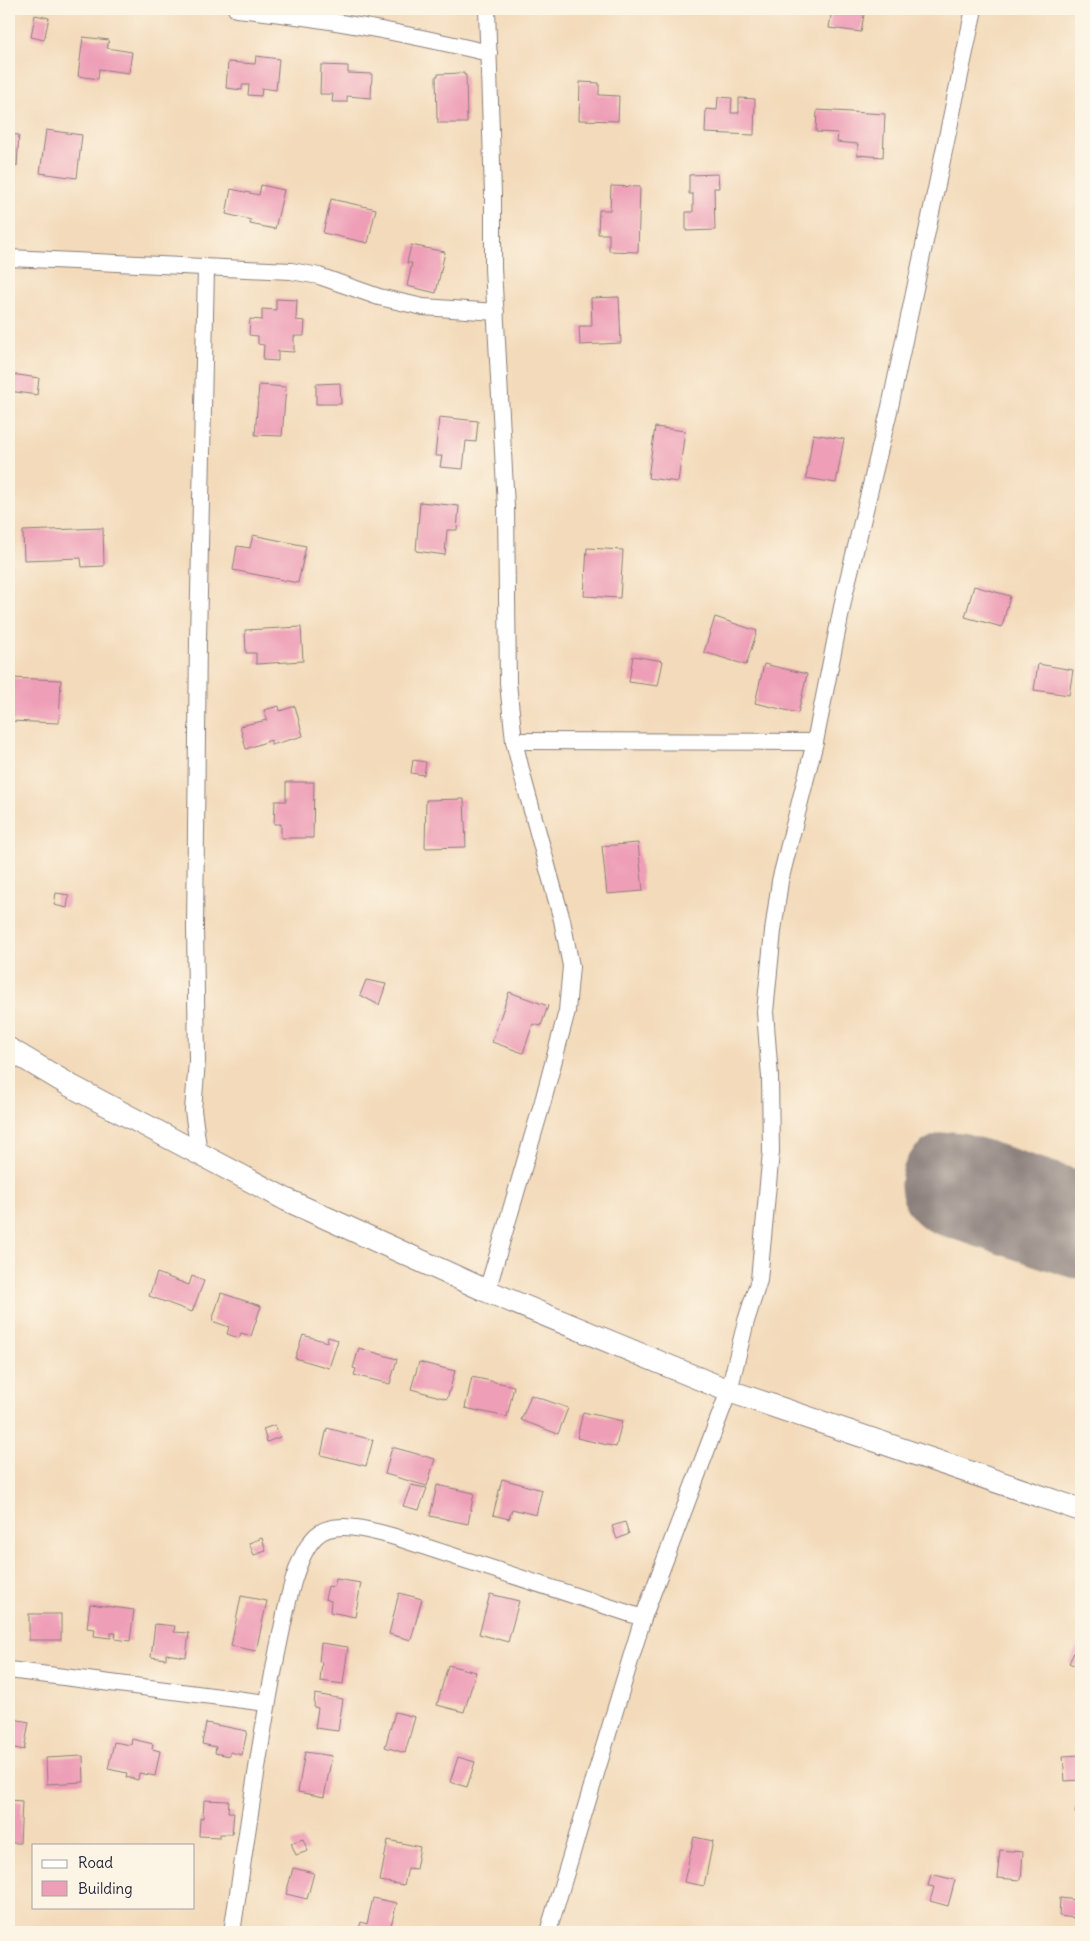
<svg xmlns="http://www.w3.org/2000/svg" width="1090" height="1941" viewBox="0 0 1090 1941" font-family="Delius,sans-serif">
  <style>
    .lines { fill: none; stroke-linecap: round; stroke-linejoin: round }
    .runway { stroke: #8a7e7a; stroke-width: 105 }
    .building { fill: #ee9fb7 }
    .street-casing { stroke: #8a7e7a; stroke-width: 18 }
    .secondary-casing { stroke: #8a7e7a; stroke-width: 24 }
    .street { stroke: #fff; stroke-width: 16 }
    .secondary { stroke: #fff; stroke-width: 22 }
  </style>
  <rect width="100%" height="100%" fill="#fcf5e5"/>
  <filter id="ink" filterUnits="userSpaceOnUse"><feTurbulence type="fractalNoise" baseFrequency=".02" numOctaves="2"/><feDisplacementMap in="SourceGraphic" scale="10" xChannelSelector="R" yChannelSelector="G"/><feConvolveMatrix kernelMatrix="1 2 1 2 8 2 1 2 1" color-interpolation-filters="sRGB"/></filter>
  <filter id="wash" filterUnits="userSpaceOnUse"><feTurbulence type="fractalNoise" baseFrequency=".0096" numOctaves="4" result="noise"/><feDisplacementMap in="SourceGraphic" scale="20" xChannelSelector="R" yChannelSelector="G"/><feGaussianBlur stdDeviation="1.12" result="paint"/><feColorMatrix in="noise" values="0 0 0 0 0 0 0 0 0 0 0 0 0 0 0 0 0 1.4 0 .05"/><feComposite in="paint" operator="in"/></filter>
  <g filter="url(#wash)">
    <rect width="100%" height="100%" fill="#f3daba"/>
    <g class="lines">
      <!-- runway -->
      <path class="runway" d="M953,1184l128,42"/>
    </g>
    <g id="blocks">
      <!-- building -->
      <g class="building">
        <path d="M832,9h33l-4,23 -32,-4z"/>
        <path d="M35,15l14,3 -5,22 -13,-3z"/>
        <path d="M83,37l26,3 -2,8 25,4 -3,21 -30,-4 -1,10 -20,-3z"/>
        <path d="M256,56l23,3 -3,31 -14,-2 -1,8 -13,-1 1,-10h-7v5l-16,-2 2,-26 27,2z"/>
        <path d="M321,65l27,1v7l24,1 -1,24 -24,-2v6h-15l1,-8h-13z"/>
        <path d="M464,73v2h2l1,48h-29v-4h-1l-1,-43h2v-2z"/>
        <path d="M580,82l19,1v12l20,1 -1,25 -39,-1z"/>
        <path d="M718,97l14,1 -1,15h8v-15l16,1 -1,36 -49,-2 1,-24 11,1z"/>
        <path d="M817,110l68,4 -2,43 -26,-2 1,-11 -21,-2 1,-9 -22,-1z"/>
        <path d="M46,130l36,5 -5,43 -37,-5z"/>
        <path d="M9,134l10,1 -2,31 -8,-1z"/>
        <path d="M718,174l1,14h-5l1,42 -29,1v-19h7v-18h-4v-19z"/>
        <path d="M261,185l23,5 -9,39 -25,-5 1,-4 -25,-6 5,-25 28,6z"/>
        <path d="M611,186l29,1 -2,65 -29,-1v-17h-11l1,-24h11z"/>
        <path d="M331,199l45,10 -8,34 -45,-10z"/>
        <path d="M411,245l34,7 -9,41 -29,-7 5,-23h-5z"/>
        <path d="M619,297l2,46 -41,2 -1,-19h13l-1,-28z"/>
        <path d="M276,299l21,1 -1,20 9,1 -1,15h-10v16l-16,-1v10l-15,-1 1,-15 -6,-1v-8l-9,-1 1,-16 12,1v-11l14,1z"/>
        <path d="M11,374l28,4 -2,17 -28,-4z"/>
        <path d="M340,383l1,21h-25v-20z"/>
        <path d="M259,385l27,2 -4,49 -27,-1z"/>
        <path d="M439,417l39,4 -2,21 -10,-1 -3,28 -23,-2 2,-11h-7z"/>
        <path d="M655,427l30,4 -7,51 -30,-4z"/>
        <path d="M813,434l31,5 -8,44 -30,-5z"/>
        <path d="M420,502l39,4 -2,24h-10l-2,25 -29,-4z"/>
        <path d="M103,528l1,38 -22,1 -1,-9 -57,2 -1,-29z"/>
        <path d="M253,535l53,11 -8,37 -65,-13 4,-24 13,2z"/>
        <path d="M587,548l36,2 -3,48 -36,-2z"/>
        <path d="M974,586l36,10 -8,31 -37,-10z"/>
        <path d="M715,617l42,14 -11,34 -42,-13z"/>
        <path d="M301,627l2,34 -47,3v-11h-10l-1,-23z"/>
        <path d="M633,656l30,5 -5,25 -29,-4z"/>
        <path d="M764,664l43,10 -9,39 -43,-10z"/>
        <path d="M1038,664l35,6 -4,25 -35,-5z"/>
        <path d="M9,678l52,2 -2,43 -50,-2z"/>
        <path d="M279,706l1,5 15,-5 8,30 -32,9v-5l-25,9 -6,-23 27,-6 -3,-10z"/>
        <path d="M413,760l13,2 -2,13 -13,-2z"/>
        <path d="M286,782h28l-1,56h-32v-14h-7l1,-23h11z"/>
        <path d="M464,799l2,48 -41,1 1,-48z"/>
        <path d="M638,843l5,48 -36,3 -5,-48z"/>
        <path d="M56,893l13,2 -2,13 -13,-3z"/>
        <path d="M366,980l20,4 -7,21 -19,-10z"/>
        <path d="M509,992l39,14 -7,20 -8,-2 -10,29 -31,-11z"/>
        <path d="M157,1273l32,12 3,-9 12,5 -12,31 -43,-16z"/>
        <path d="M221,1293l40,13 -10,30 -10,-3 -2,5 -12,-4 2,-7 -17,-6z"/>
        <path d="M303,1335l24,7 1,-5 10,3 -9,28 -34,-10z"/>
        <path d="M359,1348l38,11 -7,25 -36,-9 2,-6 -3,-1z"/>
        <path d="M419,1362l36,9 -8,28 -36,-10z"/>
        <path d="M472,1377l42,9 -7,31 -42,-9z"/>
        <path d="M531,1395l37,13 -10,26 -37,-14z"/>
        <path d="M583,1412l39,9 -6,26 -39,-9z"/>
        <path d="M275,1425l5,12 -13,5 -4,-13z"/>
        <path d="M327,1428l46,12 -7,26 -45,-11z"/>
        <path d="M392,1447l43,12 -8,27 -42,-12z"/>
        <path d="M502,1479l40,11 -6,25 -24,-6 -3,10 -16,-4z"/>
        <path d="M411,1485l16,3 -8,22 -16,-4z"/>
        <path d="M437,1485l37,8 -6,31 -38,-8z"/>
        <path d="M625,1522l4,12 -12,5 -5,-13z"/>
        <path d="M262,1538l4,13 -12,4 -5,-12z"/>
        <path d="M336,1579l25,4 -6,34 -25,-5 1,-11 -6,-2 3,-13 6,1z"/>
        <path d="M399,1593l23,6 -11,41 -22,-6z"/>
        <path d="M490,1594l29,7 -11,41 -29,-8z"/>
        <path d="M241,1596l26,5 -11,50 -25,-5z"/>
        <path d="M90,1604l44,6 -4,31 -15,-2 1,-6h-5v5l-17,-2 1,-7 -8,-1z"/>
        <rect x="29" y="1614" width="32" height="26"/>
        <path d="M155,1624l20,2 -1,6 15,1 -3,24 -20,-3v5l-15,-2z"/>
        <path d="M1081,1638v30l-12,-5z"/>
        <path d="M321,1643l27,4 -5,37 -23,-3 2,-19h-3z"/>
        <path d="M448,1665l28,7 -12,40 -27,-7z"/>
        <path d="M315,1694l28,5 -5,32 -23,-3 3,-20 -4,-1z"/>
        <path d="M395,1712l20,5 -10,36 -20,-6z"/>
        <path d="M9,1718l20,4 -5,28 -15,-3z"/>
        <path d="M206,1723l41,8 -5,24 -12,-3v4l-15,-3 1,-6 -14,-3z"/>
        <path d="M132,1739l21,5 -1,5 8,2 -5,25 -16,-3 -1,7 -12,-3 1,-4 -19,-4 6,-27 17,3z"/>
        <path d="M305,1752l27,4 -8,41 -26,-5z"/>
        <path d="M1081,1755v25l-16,1 -2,-25z"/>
        <path d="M83,1756l1,26 -37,2 -1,-26z"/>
        <path d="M458,1757l17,5 -8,25 -17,-5z"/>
        <path d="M1081,1792v22l-6,-1z"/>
        <path d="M9,1800l13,1 -2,42h-11z"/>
        <path d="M204,1800l25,1 -1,11h6l-2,22h-12v3l-21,-1 1,-18h3z"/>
        <path d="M694,1837l19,4 -9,45 -20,-4z"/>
        <path d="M303,1839l5,12 -12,4 -5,-12z"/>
        <path d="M388,1840l32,7 -4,22 -8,-1 -4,17 -24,-4z"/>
        <path d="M1000,1850l23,2 -2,28 -24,-2z"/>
        <path d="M293,1868l21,5 -7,26 -21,-5z"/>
        <path d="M931,1874l24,6 -7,26 -18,-5 4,-14 -6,-1z"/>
        <path d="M373,1898l24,5 -6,22 5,1 -1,6h-37l3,-10 6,2z"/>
        <path d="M1060,1898l17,2 -2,18 -16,-2z"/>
      </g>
    </g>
  </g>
  <g filter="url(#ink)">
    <use href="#blocks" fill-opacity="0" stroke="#8a7e7a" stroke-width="1"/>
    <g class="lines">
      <defs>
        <g id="street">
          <path d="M236,9c86,8 169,24 253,44"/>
          <path d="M9,258l282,13 28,5 60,21 44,10 73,5"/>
          <path d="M514,741l301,1"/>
          <path d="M199,1154l-6,-44 4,-49 -2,-134 3,-288 8,-371"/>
          <path d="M487,1291l56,-190 24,-90 4,-45 -9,-46 -39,-142 -9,-37 -6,-58 -2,-176 -13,-239v-74l-6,-185"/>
          <path d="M9,1670l258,33"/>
          <path d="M232,1932c15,-95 27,-190 46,-284 7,-31 15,-88 37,-111 18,-19 59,-6 80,0l248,81"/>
          <path d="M548,1932l95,-314 86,-227 17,-70 13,-41 12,-128 -1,-75 -5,-65 8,-81 7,-50 35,-139 30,-150 45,-185 84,-398"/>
        </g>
        <path id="secondary" d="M9,1049l62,37 216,114 200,91 242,100 352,119"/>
      </defs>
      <!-- street casing -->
      <use href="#street" class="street-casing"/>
      <!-- secondary casing -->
      <use href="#secondary" class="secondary-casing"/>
      <!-- street -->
      <use href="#street" class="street"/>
      <!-- secondary -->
      <use href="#secondary" class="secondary"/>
    </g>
  </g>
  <!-- margin -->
  <rect width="1090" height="1941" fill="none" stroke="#fcf5e5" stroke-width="30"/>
  <!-- legend -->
  <rect x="32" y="1844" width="162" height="65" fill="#fcf5e5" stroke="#a5a1a1"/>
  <rect x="42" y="1860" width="25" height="8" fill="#ffffff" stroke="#a5a1a1"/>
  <text x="78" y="1868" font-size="15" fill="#22223b">Road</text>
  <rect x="42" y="1881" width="25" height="15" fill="#ee9fb7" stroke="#a5a1a1"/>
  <text x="78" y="1894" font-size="15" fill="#22223b">Building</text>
</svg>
